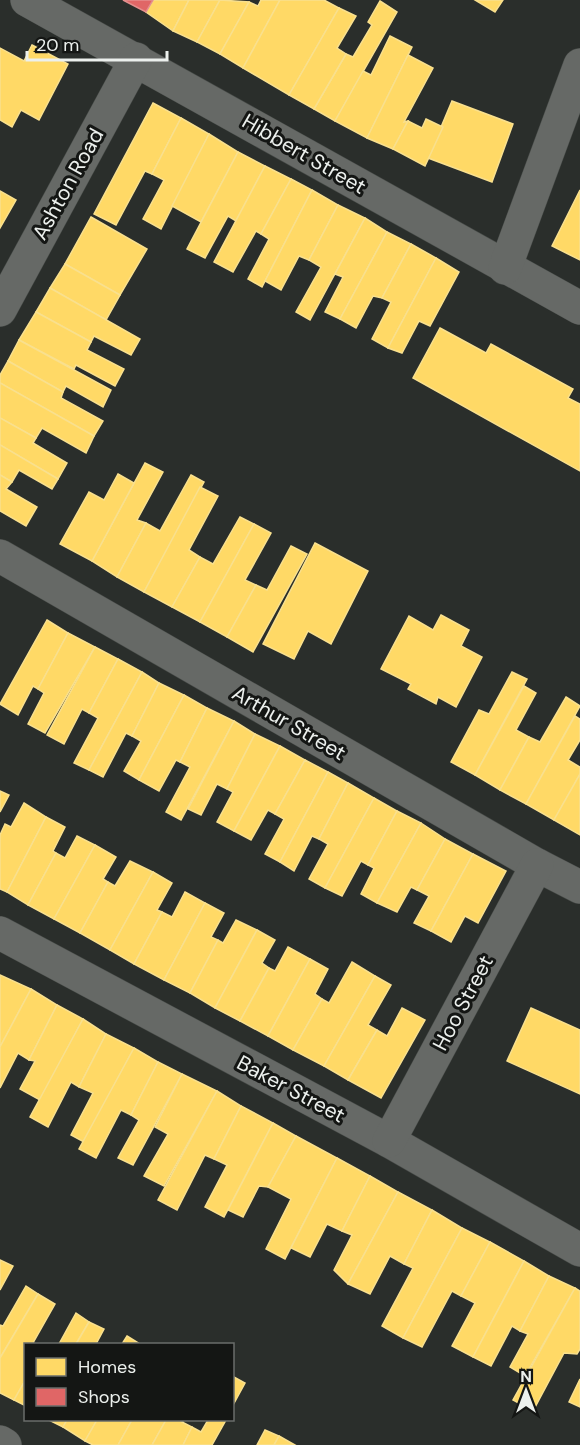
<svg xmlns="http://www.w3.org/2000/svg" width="580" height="1445" viewBox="0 0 580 1445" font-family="'DM Sans',sans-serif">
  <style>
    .homes { fill: #ffd966; stroke: #f9e08e; stroke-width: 1.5 }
    .shops { fill: #e06666; stroke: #e48f8e; stroke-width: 1.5 }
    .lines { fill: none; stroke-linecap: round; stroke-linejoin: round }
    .street-casing { stroke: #464a47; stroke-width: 34 }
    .street { stroke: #666966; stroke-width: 33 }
    .labels { text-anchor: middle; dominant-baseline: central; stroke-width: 6; stroke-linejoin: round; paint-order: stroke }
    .street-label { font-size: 21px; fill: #ecf0ed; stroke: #141614 }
  </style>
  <rect width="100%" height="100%" fill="#2a2e2b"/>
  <!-- homes -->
  <g class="homes">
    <path d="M153,0h36l-16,31 -27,-19z"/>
    <path d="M189,0h31l-23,42 -24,-11z"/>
    <path d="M220,0l29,2 -29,52 -23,-12z"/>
    <path d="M261,0h19l-37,68 -23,-14 29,-52 9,4z"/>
    <path d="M280,0h44l15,8 -50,87 -46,-27z"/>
    <path d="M475,0h28l-8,12z"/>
    <path d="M380,1l17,11 -62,109 -21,-12 32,-55 7,3 19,-32 -4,-3z"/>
    <path d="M339,8l17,8 -19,32 9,6 -32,55 -25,-14z"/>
    <path d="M390,36l22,11 -45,91 -32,-17 28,-50 8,4z"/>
    <path d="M32,45l36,19 -29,56 -18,-10 -9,17 -12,-7v-72l24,13z"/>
    <path d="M408,55l25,13 -29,54 4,-1 -15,28 -26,-11z"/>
    <path d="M452,101l61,23 -21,58 -64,-24z"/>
    <path d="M153,103l28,15 -29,56 -7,-3 -29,54 -22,-11z"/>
    <path d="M181,118l28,16 -48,95 -18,-10 21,-39 -12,-6z"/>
    <path d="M426,119l17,8 -18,39 -32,-17 15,-28 14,7z"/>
    <path d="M209,134l29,18 -37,70 -29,-16z"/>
    <path d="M238,152l27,14 -29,55 -8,-5 -23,42 -18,-9z"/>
    <path d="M265,166l26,13 -30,55 -5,-3 -23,41 -19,-10z"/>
    <path d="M291,179l21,11 -50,97 -14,-8 21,-40 -8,-5z"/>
    <path d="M312,190l26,15 -29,55 -10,-4 -18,34 -16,-9z"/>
    <path d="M580,190v70l-28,-14z"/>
    <path d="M0,191l16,9 -16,28z"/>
    <path d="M338,205l27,13 -55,102 -14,-8 25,-45 -12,-7z"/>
    <path d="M91,217l56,32 -27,46 -55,-31z"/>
    <path d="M365,218l22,14 -47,87 -15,-7 18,-35 -8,-3z"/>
    <path d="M387,232l24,12 -29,54 -9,-2 -17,32 -16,-9z"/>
    <path d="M411,244l25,14 -48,90 -16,-9 19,-37 -9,-4z"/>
    <path d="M436,258l23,14 -29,54 -11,-5 -17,32 -14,-5z"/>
    <path d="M65,264l55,31 -14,25 -56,-32z"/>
    <path d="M50,288l90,51 -9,16 -37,-19 -3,6 -55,-30z"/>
    <path d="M36,312l55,30 -4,8 37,19 -9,17 -39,-21 -2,4 -55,-29z"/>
    <path d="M440,328l46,25 5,-9 82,45 -5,9 12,6v67l-167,-93z"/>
    <path d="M19,340l92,50 -8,17 -37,-21 -3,6 -55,-31z"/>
    <path d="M8,361l55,31 -2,6 42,23 -9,15 -94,-53v-8z"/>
    <path d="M0,383l94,53 -8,17 -44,-25 -6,10 -36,-20z"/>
    <path d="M0,418l36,20 -3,5 34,20 -9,16 -58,-34z"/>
    <path d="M0,445l58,34 -6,10 -33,-19 -7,12 -12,-7z"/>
    <path d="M145,463l18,9 -26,48 9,3 -29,54 -25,-16z"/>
    <path d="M118,474l16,9 -42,78 -32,-17 29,-52 15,8z"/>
    <path d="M0,475l12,7 -6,7 31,18 -11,19 -26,-15z"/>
    <path d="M191,475l13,7 -60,110 -27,-15 29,-54 14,8z"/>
    <path d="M200,487l18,9 -29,54 11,7 -28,50 -28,-15z"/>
    <path d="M240,517l14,7 -54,98 -28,-15 28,-50 13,7z"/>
    <path d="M254,524l17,9 -26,47 11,5 -29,52 -27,-15z"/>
    <path d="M315,543l53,28 -37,73 -23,-13 -14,28 -31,-15z"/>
    <path d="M291,546l16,8 -54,98 -26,-15 29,-52 11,5z"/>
    <path d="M441,615l28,15 -8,16 21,11 -26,50 -18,-10 -2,7 -28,-15 3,-5 -30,-15 28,-53 24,14z"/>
    <path d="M47,620l21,13 -30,56 -5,-3 -15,29 -18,-11z"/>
    <path d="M68,633l27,14 -50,86 -17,-9 16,-31 -6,-4z"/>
    <path d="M95,647l23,12 -29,54 -7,-4 -18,35 -17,-9z"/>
    <path d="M118,659l24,13 -53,98 -15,-7 24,-45 -9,-5z"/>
    <path d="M142,672l17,11 -27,53 -6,-3 -23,44 -14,-7z"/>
    <path d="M512,672l15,7 -52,96 -24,-13 28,-52 10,4z"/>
    <path d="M159,683l25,12 -45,85 -15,-9 17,-30 -9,-5z"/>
    <path d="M524,686l12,7 -20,37 13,7 -29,53 -25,-15z"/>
    <path d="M184,695l23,13 -27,54 -4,-2 -17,31 -20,-11z"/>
    <path d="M566,697l14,9 -54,98 -26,-14 29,-53 11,5z"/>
    <path d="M207,708l27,13 -53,99 -15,-8 24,-45 -10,-5z"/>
    <path d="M575,716l5,3v21l-12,20 12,7v7l-26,46 -28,-16z"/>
    <path d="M234,721l21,13 -28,55 -10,-5 -16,31 -13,-6z"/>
    <path d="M255,734l25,12 -46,85 -17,-9 16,-30 -6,-3z"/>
    <path d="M280,746l25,14 -30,54 -7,-4 -17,30 -17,-9z"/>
    <path d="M305,760l23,12 -48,90 -15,-8 19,-35 -9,-5z"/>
    <path d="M328,772l20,11 -29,56 -7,-3 -18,35 -14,-9z"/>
    <path d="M580,774v61l-26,-15z"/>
    <path d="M348,783l26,15 -49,90 -16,-9 19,-35 -9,-5z"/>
    <path d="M0,791l9,4 -9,17z"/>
    <path d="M374,798l23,13 -29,54 -7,-4 -19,35 -17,-8z"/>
    <path d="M24,803l22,14 -39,75 -7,-3v-54l5,-11 6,3z"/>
    <path d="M397,811l24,12 -44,80 -16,-9 13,-26 -6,-3z"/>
    <path d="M46,817l19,10 -12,24 3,2 -28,52 -21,-13z"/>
    <path d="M421,823l24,16 -28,51 -6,-3 -14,25 -20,-9z"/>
    <path d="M77,836l18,9 -41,74 -26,-14 28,-52 9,5z"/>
    <path d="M445,839l28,15 -42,77 -17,-8 15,-27 -12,-6z"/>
    <path d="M95,845l21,12 -13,22 5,3 -28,51 -26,-14z"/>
    <path d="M473,854l33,17 -28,52 -13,-7 -14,26 -20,-11z"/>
    <path d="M130,861l23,11 -43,78 -30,-17 28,-51 7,4z"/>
    <path d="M153,872l19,11 -15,27 5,2 -28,52 -24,-14z"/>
    <path d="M185,892l20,11 -41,77 -30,-16 28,-52 10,5z"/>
    <path d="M205,903l19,10 -13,24 7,3 -28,53 -26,-13z"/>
    <path d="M236,920l21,10 -42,78 -25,-15 28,-53 5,3z"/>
    <path d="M257,930l18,10 -13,23 7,5 -29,53 -25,-13z"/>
    <path d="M288,947l22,12 -42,77 -28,-15 29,-53 6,3z"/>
    <path d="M310,959l18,10 -13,25 7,5 -29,51 -25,-14z"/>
    <path d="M352,962l23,14 -51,90 -31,-16 29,-51 7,4z"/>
    <path d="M0,975l31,14 -31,58z"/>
    <path d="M375,976l16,9 -23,40 9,5 -29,50 -24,-14z"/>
    <path d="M31,989l26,16 -28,55 -11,-7 -18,35v-41z"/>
    <path d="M57,1005l26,14 -43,81 -20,-11 15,-28 -6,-1z"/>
    <path d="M402,1008l23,12 -44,78 -33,-18 29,-50 10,6z"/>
    <path d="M531,1008l49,22v64l-73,-33z"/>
    <path d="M83,1019l23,15 -27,53 -8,-5 -23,45 -18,-10z"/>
    <path d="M106,1034l28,14 -50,94 -13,-7 22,-42 -14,-6z"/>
    <path d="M134,1048l24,14 -27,53 -10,-5 -25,48 -17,-9z"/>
    <path d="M158,1062l24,12 -49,91 -15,-7 21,-38 -8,-5z"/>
    <path d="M182,1074l35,17 -53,95 -20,-10 24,-42 -13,-7z"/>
    <path d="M217,1091l24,15 -27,53 -9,-4 -28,55 -19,-10z"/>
    <path d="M241,1106l32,17 -49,94 -19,-10 22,-42 -13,-6z"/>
    <path d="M273,1123l23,13 -28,51 -9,-1 -16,31 -15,-7z"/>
    <path d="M296,1136l41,22 -52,101 -19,-10 25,-50 -23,-12z"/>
    <path d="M337,1158l33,18 -28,55 -15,-7 -17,33 -19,-9z"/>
    <path d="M370,1176l28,16 -50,92 -14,-14 18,-35 -10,-4z"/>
    <path d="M398,1192l34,18 -28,54 -14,-8 -20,38 -22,-10z"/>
    <path d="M432,1210l30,18 -59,110 -21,-12 31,-58 -9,-4z"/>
    <path d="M462,1228l28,14 -29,54 -9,-5 -30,56 -19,-9z"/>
    <path d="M490,1242l34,19 -51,96 -21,-11 23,-43 -14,-7z"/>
    <path d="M0,1260l13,6 -13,24z"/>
    <path d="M524,1261l25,15 -29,55 -8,-5 -21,40 -18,-9z"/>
    <path d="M549,1276l26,12 -50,88 -15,-9 18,-33 -8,-3z"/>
    <path d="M26,1286l12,8 -38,64v-33l3,1z"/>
    <path d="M575,1288l5,3v58l-3,5 -13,-1 -31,58 -20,-11z"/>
    <path d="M38,1294l17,10 -22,39 3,1h-10v35l-12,21 -14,-7v-35z"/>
    <path d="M76,1313l13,9 -13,22h-17z"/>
    <path d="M89,1322l15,7 -8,15h-20z"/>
    <path d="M127,1336l13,8h-18z"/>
    <path d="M232,1376l13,7 -13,24z"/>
    <path d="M26,1379v27l-12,-6z"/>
    <path d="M580,1379v28l-11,-5z"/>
    <path d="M49,1420h18l-4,7z"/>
    <path d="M67,1420h30l-12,21 -22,-14z"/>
    <path d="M97,1420h35l-14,25h-25l-8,-4z"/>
    <path d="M132,1420h34l-14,25h-34z"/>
    <path d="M166,1420h18l-2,2 10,5 -9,18h-31z"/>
    <path d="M208,1420h18l-14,25h-29l9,-18 9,5z"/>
    <path d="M265,1430l14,6 -5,9h-17z"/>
    <path d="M279,1436l16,9h-21z"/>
  </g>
  <!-- shops -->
  <path class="shops" d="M123,0h30l-7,12z"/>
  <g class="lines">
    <defs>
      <g id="street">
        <path d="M27,0l553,308"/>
        <path d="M505,268l75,-203"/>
        <path d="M0,310l136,-251"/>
        <path d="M0,556l537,309 43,22"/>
        <path d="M0,933l389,208 191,109"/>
        <path d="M389,1141l148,-276"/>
        <path d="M0,1442l5,3"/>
      </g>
    </defs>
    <!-- street casing -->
    <use href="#street" class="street-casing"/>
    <!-- street -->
    <use href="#street" class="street"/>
  </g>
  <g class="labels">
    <!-- street labels -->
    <g class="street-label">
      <text transform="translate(304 154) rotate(30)">Hibbert Street</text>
      <text transform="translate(68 184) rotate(-61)">Ashton Road</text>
      <text transform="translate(289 723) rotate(30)">Arthur Street</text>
      <text transform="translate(463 1003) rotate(-62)">Hoo Street</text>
      <text transform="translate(291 1089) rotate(28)">Baker Street</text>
    </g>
  </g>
  <!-- legend -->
  <rect x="24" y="1343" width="210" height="78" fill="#141614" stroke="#6a6d6b" stroke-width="1.5"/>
  <rect x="36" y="1358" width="30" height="18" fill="#ffd966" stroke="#6a6d6b" stroke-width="1.5"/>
  <text x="78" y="1373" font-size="18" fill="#ecf0ed">Homes</text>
  <rect x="36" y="1388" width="30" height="18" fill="#e06666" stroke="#6a6d6b" stroke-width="1.5"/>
  <text x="78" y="1403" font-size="18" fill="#ecf0ed">Shops</text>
  <!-- north arrow -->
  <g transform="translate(526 1391)" stroke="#141614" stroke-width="4.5" paint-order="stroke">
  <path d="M0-4.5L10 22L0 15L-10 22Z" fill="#ecf0ed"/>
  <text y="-9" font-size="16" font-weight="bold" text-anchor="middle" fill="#ecf0ed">N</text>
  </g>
  <!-- scale -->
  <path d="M27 51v9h140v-9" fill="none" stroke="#ecf0ed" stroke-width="3"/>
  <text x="36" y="51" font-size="18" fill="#ecf0ed" stroke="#141614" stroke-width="4.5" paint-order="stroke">20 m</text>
</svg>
